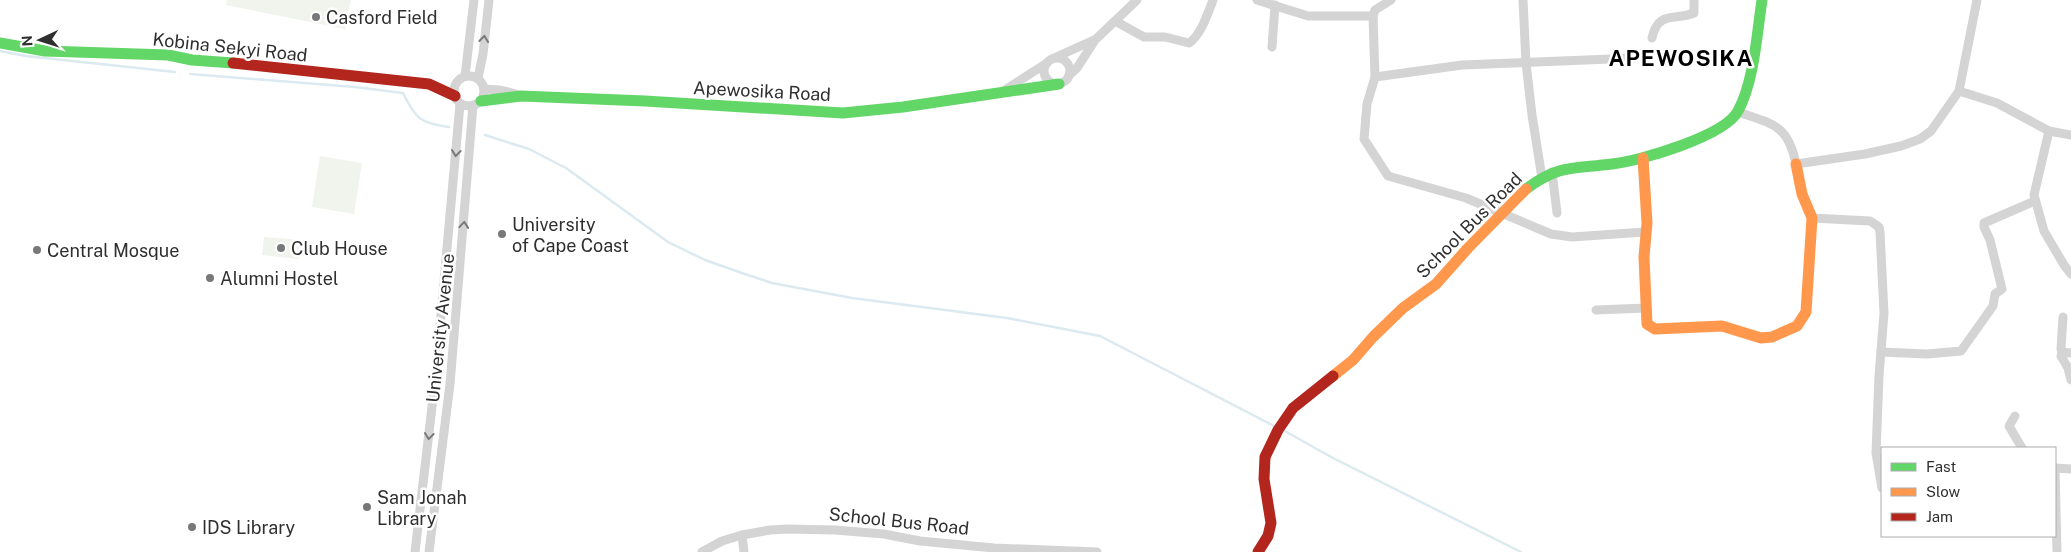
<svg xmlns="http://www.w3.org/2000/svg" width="2071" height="552" viewBox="0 0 2071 552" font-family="'Public Sans',sans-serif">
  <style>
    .green { fill: #f1f4ed }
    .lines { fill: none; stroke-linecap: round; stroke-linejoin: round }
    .stream { stroke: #dbe9f0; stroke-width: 2.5 }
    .street { stroke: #d4d4d4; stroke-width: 9 }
    .fast { stroke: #63d668; stroke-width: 11 }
    .slow { stroke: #ff974d; stroke-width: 11 }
    .jam { stroke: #b3261e; stroke-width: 11 }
    .oneway { stroke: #797979 }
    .poi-dot { fill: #787878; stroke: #fff; stroke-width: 2 }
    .labels { text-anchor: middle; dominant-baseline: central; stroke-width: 5; stroke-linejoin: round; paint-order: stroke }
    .poi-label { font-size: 18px; fill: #2f2f2f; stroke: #fff; text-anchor: start }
    .street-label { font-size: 18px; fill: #2f2f2f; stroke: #fff }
    .district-label { font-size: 22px; font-weight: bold; letter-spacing: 1px; fill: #000; stroke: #fff }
  </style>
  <rect width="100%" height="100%" fill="#fff"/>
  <!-- green -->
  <g class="green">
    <path d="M227,0h124l-6,29 -119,-24z"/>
    <path d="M320,156l42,7 -8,51 -42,-7z"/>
    <path d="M264,237l37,3 -2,19 -37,-4z"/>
  </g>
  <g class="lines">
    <!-- stream -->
    <g class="stream">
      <path d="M0,51l26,5 149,16"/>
      <path d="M190,74l165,13 48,6c13,26 17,30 46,34"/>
      <path d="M485,135l44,14 37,19 102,74 37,18 37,13 30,10 80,15 155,20 93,18 176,91"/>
      <path d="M1283,430l48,27 190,95"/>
    </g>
    <!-- street -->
    <g class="street">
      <path d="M1257,0l51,16h65"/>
      <path d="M1391,0l-16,10 -2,6 2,61 -8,27 -3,35 24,37 78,22 85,36 21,3 73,-5"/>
      <path d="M1523,0l3,63 6,52 10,63"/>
      <path d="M1115,21l29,16h21l24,6c12,-8 19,-30 24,-43"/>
      <path d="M1652,38c6,-28 23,-17 42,-25v-13"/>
      <path d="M1272,47l3,-42"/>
      <path d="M1054,58l40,-18"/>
      <circle cx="1057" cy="71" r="13"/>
      <path d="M1069,75l8,-7 18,-28 42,-40"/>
      <circle cx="469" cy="91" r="15"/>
      <path d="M465,76l9,-76"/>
      <path d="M1375,77l87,-12 173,-7"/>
      <path d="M478,78l5,-24 6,-54"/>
      <path d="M484,89l16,1 16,4"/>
      <path d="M1005,90l42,-27"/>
      <path d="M1959,91l38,12 52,28 -15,64 10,36 20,34 7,9"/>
      <path d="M1738,112c34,12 50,12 58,52l69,-10 36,-8 19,-7 11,-8 28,-40 18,-91"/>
      <path d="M2049,131l22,4"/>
      <path d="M1552,172l5,41"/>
      <path d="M1812,218l58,3 9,6 1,5 4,81 -5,63 -3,77 6,35"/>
      <path d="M1596,310l50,-2"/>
      <path d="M2063,317l-2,32 1,3 9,1"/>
      <path d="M1881,352l46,2 34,-3 32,-45 2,-12 7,-5 -12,-49 -6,-13v-4l51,-22"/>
      <path d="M2062,352l-1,4 7,12 3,12"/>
      <path d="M2015,416l-6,10 13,22"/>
      <path d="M2055,468l2,84"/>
      <path d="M2055,468l16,1"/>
      <path d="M742,535l2,17"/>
      <path d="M415,552l20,-171 25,-277"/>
      <path d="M429,552l21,-168 23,-279"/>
      <path d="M702,552l20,-11 20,-6 28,-5 18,-1 47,1 49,4 36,7 74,7 103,4"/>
    </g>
    <!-- fast -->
    <g class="fast">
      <path d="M0,43l45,8 123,4 24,5 41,3"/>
      <path d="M481,101l40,-5 124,5 198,12 60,-6 156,-23"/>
      <path d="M1526,189c34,-25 47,-20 86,-25 28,-3 113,-28 126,-53 16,-29 19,-78 24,-111"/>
    </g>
    <!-- slow -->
    <g class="slow">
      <path d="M1643,158l4,65 -3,34 3,67 8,5 67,-3 39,12 11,-1 25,-11 9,-14 6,-94 -10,-24 -6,-30"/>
      <path d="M1333,376l20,-16 20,-23 30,-29 33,-24 32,-36 58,-59"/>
    </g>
    <!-- jam -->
    <g class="jam">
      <path d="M233,63l196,21 26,12"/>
      <path d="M1258,552l10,-16 3,-13 -7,-44 1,-22 13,-27 15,-22 40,-32"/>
    </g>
  </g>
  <!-- one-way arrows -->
  <defs><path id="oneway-chevron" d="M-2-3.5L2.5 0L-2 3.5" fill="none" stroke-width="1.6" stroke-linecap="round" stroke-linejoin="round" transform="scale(1.25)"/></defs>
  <g class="oneway">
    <use href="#oneway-chevron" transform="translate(484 39) rotate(-84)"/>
    <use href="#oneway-chevron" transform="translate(456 153) rotate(96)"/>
    <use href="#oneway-chevron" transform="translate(464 225) rotate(-85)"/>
    <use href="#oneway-chevron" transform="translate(429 436) rotate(97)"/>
  </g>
  <!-- markers -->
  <g class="poi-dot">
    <circle cx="316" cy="17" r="5"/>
    <circle cx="502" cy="234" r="5"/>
    <circle cx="281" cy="248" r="5"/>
    <circle cx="37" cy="250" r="5"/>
    <circle cx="210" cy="278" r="5"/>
    <circle cx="367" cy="507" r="5"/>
    <circle cx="192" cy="527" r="5"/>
  </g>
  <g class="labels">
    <!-- poi labels -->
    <g class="poi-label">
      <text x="326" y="17">Casford Field</text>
      <text x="512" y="224">University<tspan x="512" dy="21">of Cape Coast</tspan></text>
      <text x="291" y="248">Club House</text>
      <text x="47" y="250">Central Mosque</text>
      <text x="220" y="278">Alumni Hostel</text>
      <text x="377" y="497">Sam Jonah<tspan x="377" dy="21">Library</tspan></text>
      <text x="202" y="527">IDS Library</text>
    </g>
    <!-- street labels -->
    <g class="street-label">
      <text transform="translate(230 47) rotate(6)">Kobina Sekyi Road</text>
      <text transform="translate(762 91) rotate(3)">Apewosika Road</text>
      <text transform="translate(1469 225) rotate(-45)">School Bus Road</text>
      <text transform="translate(440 328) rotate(-84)">University Avenue</text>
      <text transform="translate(899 521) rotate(6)">School Bus Road</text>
    </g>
    <!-- district labels -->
    <g class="district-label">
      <text x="1681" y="58">APEWOSIKA</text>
    </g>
  </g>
  <!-- legend -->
  <rect x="1881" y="447" width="175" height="90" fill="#ffffff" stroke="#acacac"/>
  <rect x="1891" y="463" width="25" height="8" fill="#63d668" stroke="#acacac"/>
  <text x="1926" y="472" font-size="15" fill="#2f2f2f">Fast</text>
  <rect x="1891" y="488" width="25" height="8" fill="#ff974d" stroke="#acacac"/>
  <text x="1926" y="497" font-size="15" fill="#2f2f2f">Slow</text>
  <rect x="1891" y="513" width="25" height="8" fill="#b3261e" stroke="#acacac"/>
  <text x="1926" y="522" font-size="15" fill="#2f2f2f">Jam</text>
  <!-- north arrow -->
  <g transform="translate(40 40) rotate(266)" stroke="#ffffff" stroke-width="4" paint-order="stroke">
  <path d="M0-4L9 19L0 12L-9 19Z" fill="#2f2f2f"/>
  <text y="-8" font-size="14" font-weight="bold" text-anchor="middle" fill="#2f2f2f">N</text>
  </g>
</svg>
